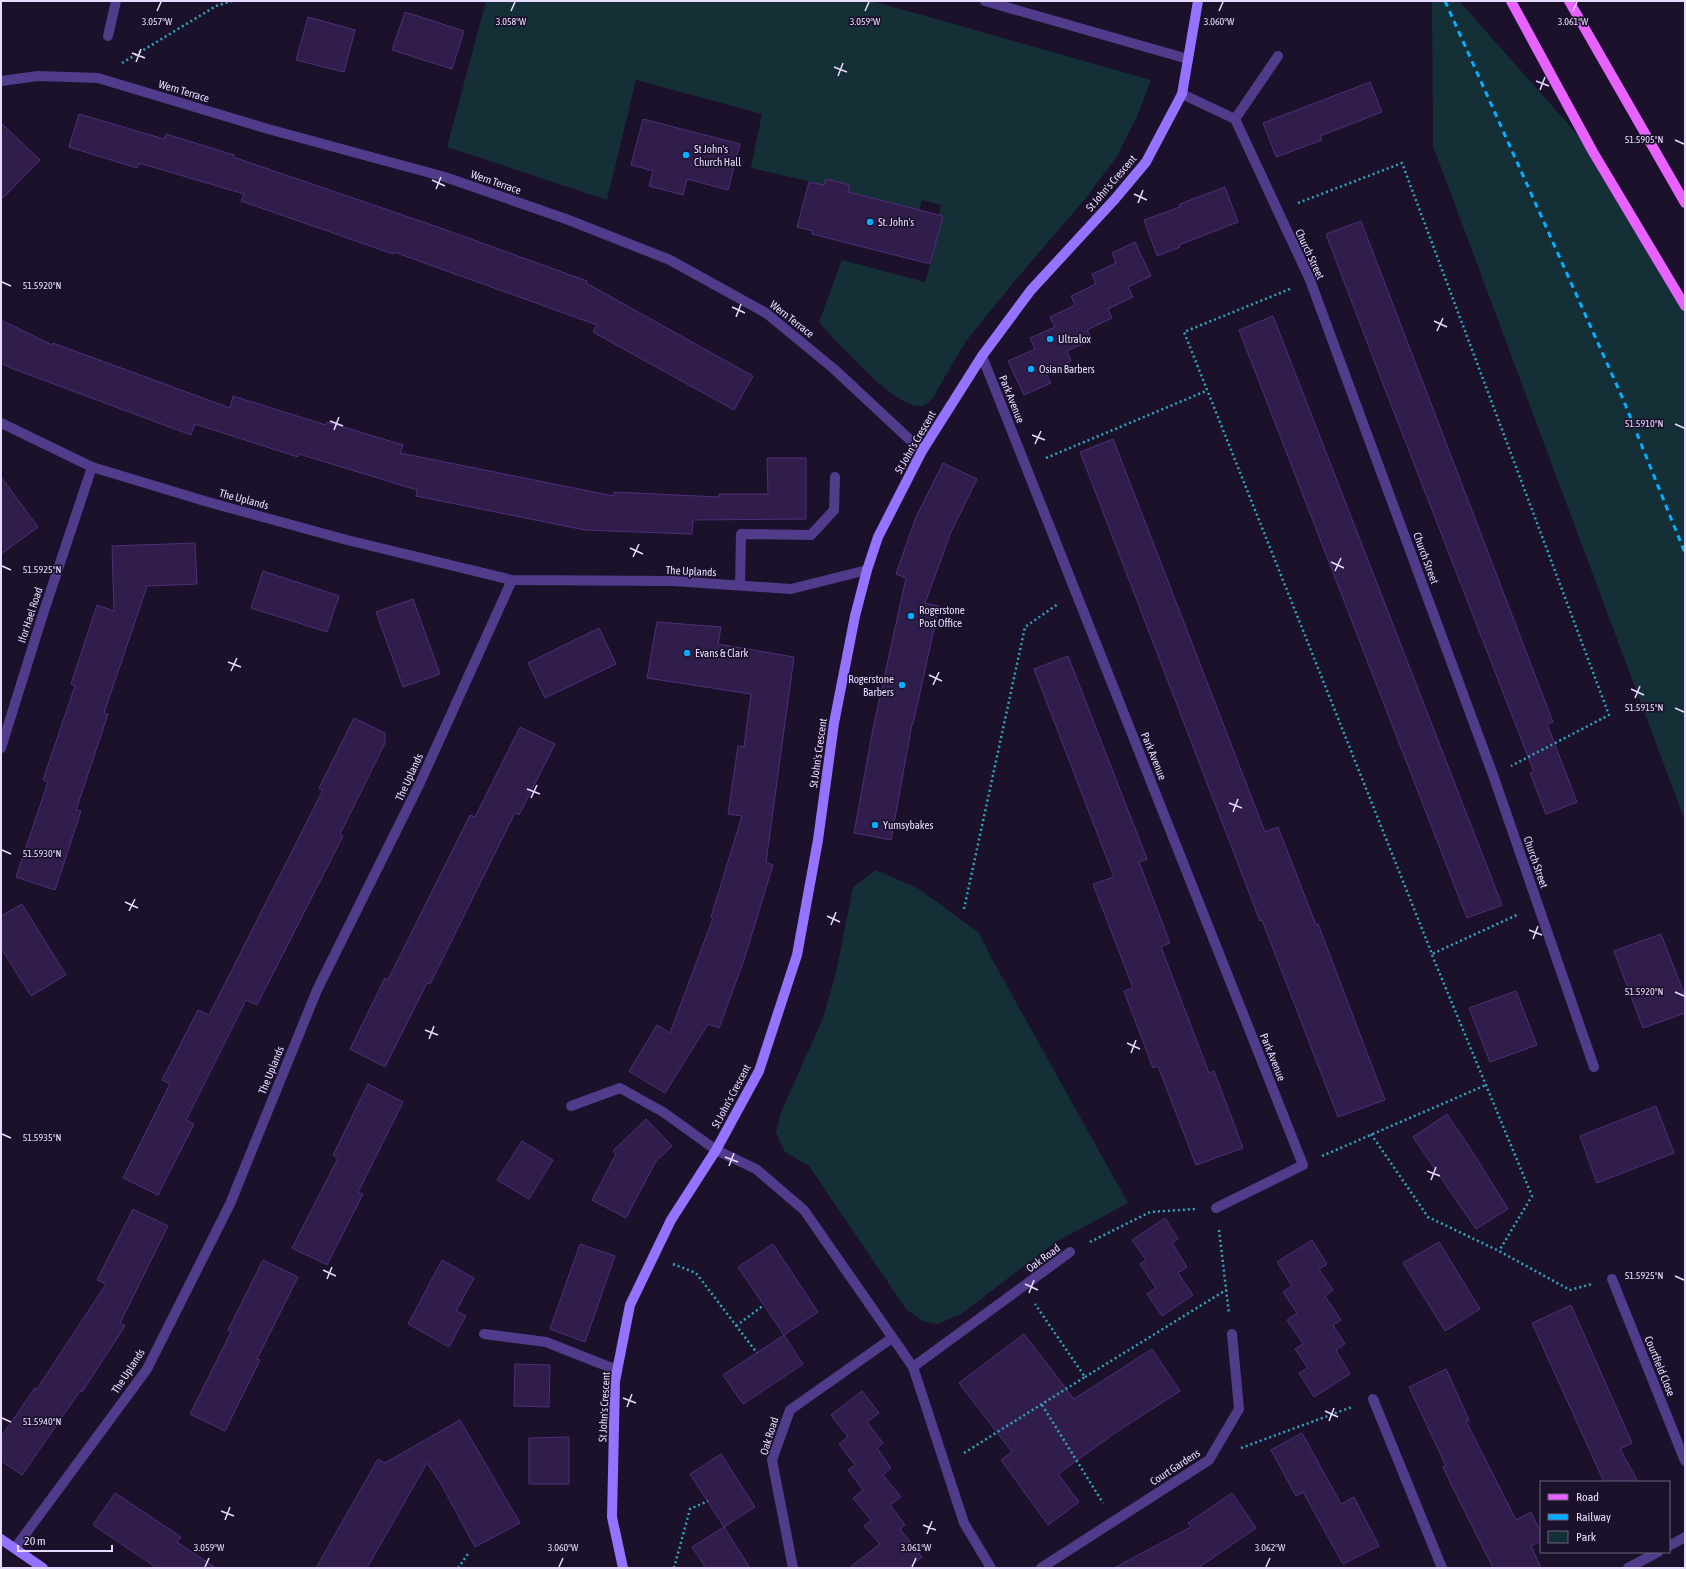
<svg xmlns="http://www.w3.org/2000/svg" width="1686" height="1569" viewBox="0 0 1686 1569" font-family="'Asap Condensed',sans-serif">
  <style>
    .green { fill: #142f35 }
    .building { fill: #311d4c; stroke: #4e2f78 }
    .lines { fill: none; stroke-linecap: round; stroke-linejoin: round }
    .path { stroke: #30a6be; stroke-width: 2.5; stroke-dasharray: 2 3; stroke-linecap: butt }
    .lane { stroke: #503c8a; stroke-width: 10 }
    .street { stroke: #503c8a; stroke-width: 10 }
    .secondary { stroke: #9572ff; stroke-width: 10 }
    .primary { stroke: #e862ff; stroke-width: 10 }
    .rail { stroke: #07aeff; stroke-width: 3; stroke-dasharray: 6 5; stroke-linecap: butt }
    .ticks { fill: none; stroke: #e7dbff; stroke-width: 1.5 }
    .poi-dot { fill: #07aeff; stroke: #1b112b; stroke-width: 1.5 }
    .labels { text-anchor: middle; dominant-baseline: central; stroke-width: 3.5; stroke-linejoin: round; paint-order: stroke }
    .street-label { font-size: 11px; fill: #e7dbff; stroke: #1b112b }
    .poi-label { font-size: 11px; fill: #e7dbff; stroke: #1b112b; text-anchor: start }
    .ticks-label { font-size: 10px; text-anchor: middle; fill: #e7dbff; stroke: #1b112b; stroke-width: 3.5; stroke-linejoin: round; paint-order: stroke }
  </style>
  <rect width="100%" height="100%" fill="#1b112b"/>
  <!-- green -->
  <g class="green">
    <path d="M486,1h386l279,79 -14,37 -20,39 -31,42 -68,79 -52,64 -34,58c-4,3 -7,8 -13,7 -26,0 -82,-64 -100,-84l23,-62 83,22 18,-65 -4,-2 2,-10 -19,-5 -3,10 -71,-18 2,-7 -24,-6 -2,6 -73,-17 11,-54 -126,-34 -29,120 -160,-53z"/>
    <path d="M1432,1h27l134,151 92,154v515l-252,-675z"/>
    <path d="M876,870l43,19 60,44 13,26 136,244 -72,39 -95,72 -23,10 -16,-3 -16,-12 -97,-143 -24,-14 -9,-19 5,-21 42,-94 13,-45 17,-86z"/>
  </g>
  <!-- building -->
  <g class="building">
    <path d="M405,12l59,19 -12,38 -60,-19z"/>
    <path d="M308,17l47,13 -11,42 -48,-12z"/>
    <path d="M1370,82l12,30 -62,24 2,4 -46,17 -13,-34z"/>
    <path d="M79,114l85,25 2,-5 68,21 -1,2 202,69 152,55 -1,2 167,93 -19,34 -141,-78 4,-7 -203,-73 -1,2 -37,-13 -115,-40 3,-7 -105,-31 -2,5 -68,-21z"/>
    <path d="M643,119l97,25 -12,46 -41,-11 -4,16 -34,-9 4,-15 -22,-6z"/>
    <path d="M1,123l39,37 -39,40z"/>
    <path d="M826,179l24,6 -2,7 95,24 -13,48 -118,-30 1,-3 -16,-4 12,-45 15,3z"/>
    <path d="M1225,187l13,35 -59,23 1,2 -23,9 -13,-36 36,-13v-3z"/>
    <path d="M1361,221l192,501 -6,2 30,78 -31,12 -16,-41 4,-1 -151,-388 -57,-150z"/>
    <path d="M1135,242l16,34 -23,11 5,10 -25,12 4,9 -25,12 5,10 -25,11 4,10 -25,12 5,10 -27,12 -16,-34 27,-12 -5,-11 25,-11 -5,-10 25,-12 -4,-9 25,-12 -4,-10 24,-11 -4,-10z"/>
    <path d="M1273,316l229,589 -35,13 -228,-588z"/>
    <path d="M1,320l51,25 1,-2 177,65 3,-12 93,29 1,-3 76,23 -3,8 214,43v-4l105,5v-3h49l-1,-36h39v61l-113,1 -1,14 -107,-4 -169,-34 1,-6 -118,-36 -1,3 -103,-33 -4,11 -180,-67 -10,-5z"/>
    <path d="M1113,439l152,393 13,-5 38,98 2,-1 67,176 -47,17 -76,-197 -2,1 -180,-469z"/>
    <path d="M943,463l34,16 -26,53 -26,71 14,3 -26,118h-1l-21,116 -37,-7 19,-104 33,-151 -10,-4 20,-57z"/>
    <path d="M1,477l37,50 -37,27z"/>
    <path d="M195,543l2,41 -50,2 -43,127 4,1 -32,96 5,1 -26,79 -39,-13 32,-95 -5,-2 32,-94 -4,-2 26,-79 17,6 -2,-65z"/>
    <path d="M263,571l76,25 -12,36 -76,-24z"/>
    <path d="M413,599l27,75 -37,13 -27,-75z"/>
    <path d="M657,622l64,5 -3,17 76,13 -28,205 7,3 -30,98 -24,65 -11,-4 -43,69 -36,-22 28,-46 13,8 43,-115 -2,-1 31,-101 -14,-2 10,-68 6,1 7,-53 -104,-16z"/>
    <path d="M599,628l17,36 -71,34 -17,-35z"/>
    <path d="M1068,656l79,203 -8,3 31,81 -9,4 48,126 5,-2 29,77 -47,17 -38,-99 -5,2 -29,-77 9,-3 -40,-104 21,-7 -80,-208z"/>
    <path d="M354,718l31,15v10l-45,91 3,2 -86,169 -11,-5 -60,120 8,4 -36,71 -35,-17 47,-94 -8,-4 36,-70 11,5 114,-225 -4,-2z"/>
    <path d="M520,727l35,17 -36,71 -4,-2 -85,171 -3,-1 -42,84 -35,-18 35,-71 3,2 82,-165 5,2z"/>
    <path d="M22,904l44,71 -35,21 -30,-48v-32z"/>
    <path d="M1661,934l24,62v17l-42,15 -29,-77z"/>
    <path d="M1516,991l21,54 -47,17 -21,-54z"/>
    <path d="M368,1084l35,18 -45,90 5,2 -36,71 -35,-17 46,-90 -5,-3z"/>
    <path d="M1656,1106l18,47 -77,30 -17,-47z"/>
    <path d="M1447,1114l23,34 38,61 -32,20 -63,-92z"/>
    <path d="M646,1119l26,27 -16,15 -30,57 -34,-18 24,-46 -3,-3z"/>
    <path d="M522,1141l31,19 -24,39 -32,-19z"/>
    <path d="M133,1209l35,17 -48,97 5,3 -43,66 -2,-1 -58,84 -21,-14v-24l34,-49 2,1 69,-105 -9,-4z"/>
    <path d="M1165,1218l13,21 -6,4 15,24 -9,6 15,22 -31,21 -15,-22 9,-6 -16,-24 6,-4 -14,-20z"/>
    <path d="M1312,1240l15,24 -8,5 14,21 -8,6 16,24 -8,5 12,19 -9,6 14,24 -36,23 -15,-24 9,-5 -13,-19 8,-5 -16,-24 10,-7 -14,-21 9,-6 -15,-24z"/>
    <path d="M1439,1242l41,67 -35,22 -42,-68z"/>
    <path d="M580,1244l35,12 -30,86 -35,-13z"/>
    <path d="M773,1244l45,68 -34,23 -46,-68z"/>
    <path d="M263,1260l35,17 -41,82 3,1 -35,71 -35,-17 41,-82 -3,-2z"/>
    <path d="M442,1260l32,18 -18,33 10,5 -17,31 -41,-23z"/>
    <path d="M1571,1305l61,138 -12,6 18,33h-34l-72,-159z"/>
    <path d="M1024,1334l50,65 78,-50 28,42 -65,42 -57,41 21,28 -31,23 -47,-65 11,-8 -53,-69z"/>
    <path d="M784,1335l19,29 -60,40 -20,-29z"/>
    <path d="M515,1364l35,1 -1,42 -35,-1z"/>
    <path d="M1446,1369l23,51 -3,1 50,99 15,-8 10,21v8l-10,5 10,22h-48l-41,-82 -9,-19 3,-1 -37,-79z"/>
    <path d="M862,1391l17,22 -12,9 16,21 -6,5 14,20 -8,7 18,22 -11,8 15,20 -5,4 22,28 -14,11h-59l31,-24 -16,-18 7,-6 -18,-22 10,-8 -15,-20 7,-5 -16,-21 9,-7 -17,-22z"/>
    <path d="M460,1420l60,103 -45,24 -35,-65 -13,-19 -60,105h-51l62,-109 7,4z"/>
    <path d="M1302,1433l39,71 13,-7 25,49 -36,18 -40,-72 -7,4 -25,-46z"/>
    <path d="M569,1437v47h-40v-46z"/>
    <path d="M721,1454l34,53 -31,20 -34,-53z"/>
    <path d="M115,1493l66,44 -4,5 39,26h-59l-64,-43z"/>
    <path d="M1232,1493l24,35 -58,40h-84l77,-41 -3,-4z"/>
    <path d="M724,1527l26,41h-44l-14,-21z"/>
  </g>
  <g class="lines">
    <!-- path -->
    <g class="path">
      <path d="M122,63l94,-57 16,-5"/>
      <path d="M1298,203l104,-40 207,552 -98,51"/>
      <path d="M1290,289l-106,43 248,622 87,-40"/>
      <path d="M1046,458l160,-67"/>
      <path d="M964,909l61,-282 33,-23"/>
      <path d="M1432,955l100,241 -33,55"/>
      <path d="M1371,1134l57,83 71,34 71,39 22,-6"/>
      <path d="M1322,1156l164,-71"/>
      <path d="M1219,1230l10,84"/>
      <path d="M1090,1242l60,-30 45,-3"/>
      <path d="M673,1264l23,9 61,80"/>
      <path d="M736,1326l28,-21"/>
      <path d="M1085,1377l141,-87"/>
      <path d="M1042,1405l61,98"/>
      <path d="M1241,1448l111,-41"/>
      <path d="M964,1453l121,-76 -50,-73"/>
      <path d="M458,1568l10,-14"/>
      <path d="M674,1568l16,-59 18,-8"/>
    </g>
    <!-- lane -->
    <g class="lane">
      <path d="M985,1l203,58"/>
      <path d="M1235,119l43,-63"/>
      <path d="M740,585l1,-51 70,1 23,-25 1,-33"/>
      <path d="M571,1106l49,-18 43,24 53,38"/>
      <path d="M484,1334l62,8 71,28"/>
    </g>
    <!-- street -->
    <g class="street">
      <path d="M108,36l8,-35"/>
      <path d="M1,81l37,-5 60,2 170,51 177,48 121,42 104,41 96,53 68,56 88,82"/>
      <path d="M1182,94l53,25 75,161 183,495 101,292"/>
      <path d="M982,356l321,809 -87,43"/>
      <path d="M1,423l91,44 116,35 139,38 165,40 161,1 118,8 76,-19"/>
      <path d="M1,748l42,-134 49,-147"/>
      <path d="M716,1150l40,19 48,41 109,157 51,156 27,45"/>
      <path d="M1612,1279l73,182"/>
      <path d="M913,1367l157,-115"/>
      <path d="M1373,1399l69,169"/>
      <path d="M1669,1546l16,-9"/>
      <path d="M15,1548l132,-179 83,-165 87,-214 102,-205 93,-205"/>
      <path d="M793,1568l-21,-108 18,-50 102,-72"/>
      <path d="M1041,1568l168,-108 30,-51 -7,-75"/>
      <path d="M1628,1568l30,-16"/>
    </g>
    <!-- secondary -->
    <g class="secondary">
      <path d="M1,1539l42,29"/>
      <path d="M623,1568l-11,-51 3,-136 15,-76 41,-85 45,-70 43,-79 38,-116 21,-115 16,-117 21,-107 12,-46 11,-33 44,-86 60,-95 49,-66 84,-91 31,-37 36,-68 16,-93"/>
    </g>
    <!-- primary -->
    <g class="primary">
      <path d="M1511,1l82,151 92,154"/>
      <path d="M1569,1l116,202"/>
    </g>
    <!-- rail -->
    <path class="rail" d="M1445,1l178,398 62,154"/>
  </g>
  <!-- ticks -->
  <path class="ticks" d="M157,11l4,-9M511,11l4,-9M865,11l4,-9M1219,11l4,-9M1573,11l4,-9M132,53l13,5M136,62l5,-13M834,67l13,5M838,76l5,-13M1536,81l13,5M1540,90l5,-13M1675,140l9,4M432,180l13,6M436,189l5,-12M1134,194l13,6M1138,203l5,-13M2,282l9,4M732,307l13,6M736,317l5,-13M1434,321l13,6M1437,331l6,-13M330,421l13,5M1675,424l9,4M334,430l5,-13M1032,435l13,5M1035,444l6,-13M630,548l13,6M633,557l6,-13M1331,562l13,6M2,566l9,4M1335,571l6,-13M228,662l13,5M231,671l6,-13M929,675l13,6M933,685l6,-13M1631,689l13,6M1635,698l5,-12M1675,708l9,4M527,789l13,5M531,798l6,-13M1229,803l13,5M1233,812l5,-13M2,850l9,4M125,902l13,6M129,911l6,-12M827,916l13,6M831,925l5,-13M1529,930l13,5M1533,939l5,-13M1675,992l9,4M425,1030l13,5M429,1039l5,-13M1127,1043l13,6M1131,1053l5,-13M2,1134l9,4M725,1157l13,5M729,1166l5,-13M1427,1171l13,5M1431,1180l5,-13M323,1270l13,6M1675,1276l9,4M327,1279l5,-12M1025,1284l13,6M1029,1293l5,-13M623,1398l13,5M627,1407l5,-13M1325,1411l13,6M2,1418l9,4M1329,1421l5,-13M221,1511l13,5M225,1520l5,-13M923,1525l13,5M927,1534l5,-13M205,1567l4,-9M559,1567l4,-9M912,1567l4,-9M1266,1567l4,-9"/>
  <!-- markers -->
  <g class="poi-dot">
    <circle cx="686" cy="155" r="4"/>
    <circle cx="870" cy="222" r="4"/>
    <circle cx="1050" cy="339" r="4"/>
    <circle cx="1031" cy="369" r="4"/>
    <circle cx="911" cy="616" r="4"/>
    <circle cx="687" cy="653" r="4"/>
    <circle cx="902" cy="685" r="4"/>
    <circle cx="875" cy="825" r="4"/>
  </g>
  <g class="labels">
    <!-- street labels -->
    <g class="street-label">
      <text transform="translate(184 91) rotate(17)">Wern Terrace</text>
      <text transform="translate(496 182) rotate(19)">Wern Terrace</text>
      <text transform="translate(1111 183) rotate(-49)">St John's Crescent</text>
      <text transform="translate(1310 254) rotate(65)">Church Street</text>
      <text transform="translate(792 319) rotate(38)">Wern Terrace</text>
      <text transform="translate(1012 399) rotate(68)">Park Avenue</text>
      <text transform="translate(915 442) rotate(-60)">St John's Crescent</text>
      <text transform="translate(244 499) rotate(15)">The Uplands</text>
      <text transform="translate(1426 558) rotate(70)">Church Street</text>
      <text transform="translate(691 571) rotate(3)">The Uplands</text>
      <text transform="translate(30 615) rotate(-72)">Ifor Hael Road</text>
      <text transform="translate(818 753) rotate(-82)">St John's Crescent</text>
      <text transform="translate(1154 756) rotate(68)">Park Avenue</text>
      <text transform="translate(409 777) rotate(-65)">The Uplands</text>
      <text transform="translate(1536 862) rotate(71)">Church Street</text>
      <text transform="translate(1273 1057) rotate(68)">Park Avenue</text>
      <text transform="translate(271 1070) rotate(-68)">The Uplands</text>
      <text transform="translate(731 1096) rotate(-62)">St John's Crescent</text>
      <text transform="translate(1043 1258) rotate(-36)">Oak Road</text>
      <text transform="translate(1660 1366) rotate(68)">Courtfield Close</text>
      <text transform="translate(128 1371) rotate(-57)">The Uplands</text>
      <text transform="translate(604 1407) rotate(-87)">St John's Crescent</text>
      <text transform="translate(769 1436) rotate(-73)">Oak Road</text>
      <text transform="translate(1175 1467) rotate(-33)">Court Gardens</text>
    </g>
    <!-- poi labels -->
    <g class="poi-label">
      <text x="694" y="149">St John's<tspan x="694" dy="13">Church Hall</tspan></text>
      <text x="878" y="222">St. John's</text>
      <text x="1058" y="339">Ultralox</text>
      <text x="1039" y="369">Osian Barbers</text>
      <text x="919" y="610">Rogerstone<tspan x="919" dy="13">Post Office</tspan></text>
      <text x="695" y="653">Evans &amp; Clark</text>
      <text x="894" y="679" text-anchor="end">Rogerstone<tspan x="894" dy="13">Barbers</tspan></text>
      <text x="883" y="825">Yumsybakes</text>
    </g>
  </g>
  <g class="ticks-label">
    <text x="157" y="25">3.057°W</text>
    <text x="511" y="25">3.058°W</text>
    <text x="865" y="25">3.059°W</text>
    <text x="1219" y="25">3.060°W</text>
    <text x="1573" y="25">3.061°W</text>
    <text x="1644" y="143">51.5905°N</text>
    <text x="42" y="289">51.5920°N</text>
    <text x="1644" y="427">51.5910°N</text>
    <text x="42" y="573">51.5925°N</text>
    <text x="1644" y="711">51.5915°N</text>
    <text x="42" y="857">51.5930°N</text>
    <text x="1644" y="995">51.5920°N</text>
    <text x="42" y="1141">51.5935°N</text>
    <text x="1644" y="1279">51.5925°N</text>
    <text x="42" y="1425">51.5940°N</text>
    <text x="209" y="1551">3.059°W</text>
    <text x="563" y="1551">3.060°W</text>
    <text x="916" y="1551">3.061°W</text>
    <text x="1270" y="1551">3.062°W</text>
  </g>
  <!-- border -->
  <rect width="1686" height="1569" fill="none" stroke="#e7dbff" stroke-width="4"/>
  <!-- legend -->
  <rect x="1540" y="1481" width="130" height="72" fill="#1b112b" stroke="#6d6280"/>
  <rect x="1548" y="1494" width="20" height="6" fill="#e862ff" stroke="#6d6280"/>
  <text x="1576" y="1501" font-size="12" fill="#e7dbff">Road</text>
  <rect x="1548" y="1514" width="20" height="6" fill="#07aeff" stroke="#6d6280"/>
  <text x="1576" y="1521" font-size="12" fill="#e7dbff">Railway</text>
  <rect x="1548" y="1531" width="20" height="12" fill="#142f35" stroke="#6d6280"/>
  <text x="1576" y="1541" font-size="12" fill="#e7dbff">Park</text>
  <!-- scale -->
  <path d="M18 1545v6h94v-6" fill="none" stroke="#e7dbff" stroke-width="2"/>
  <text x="24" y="1545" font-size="12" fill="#e7dbff" stroke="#1b112b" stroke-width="3" paint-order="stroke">20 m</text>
</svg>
